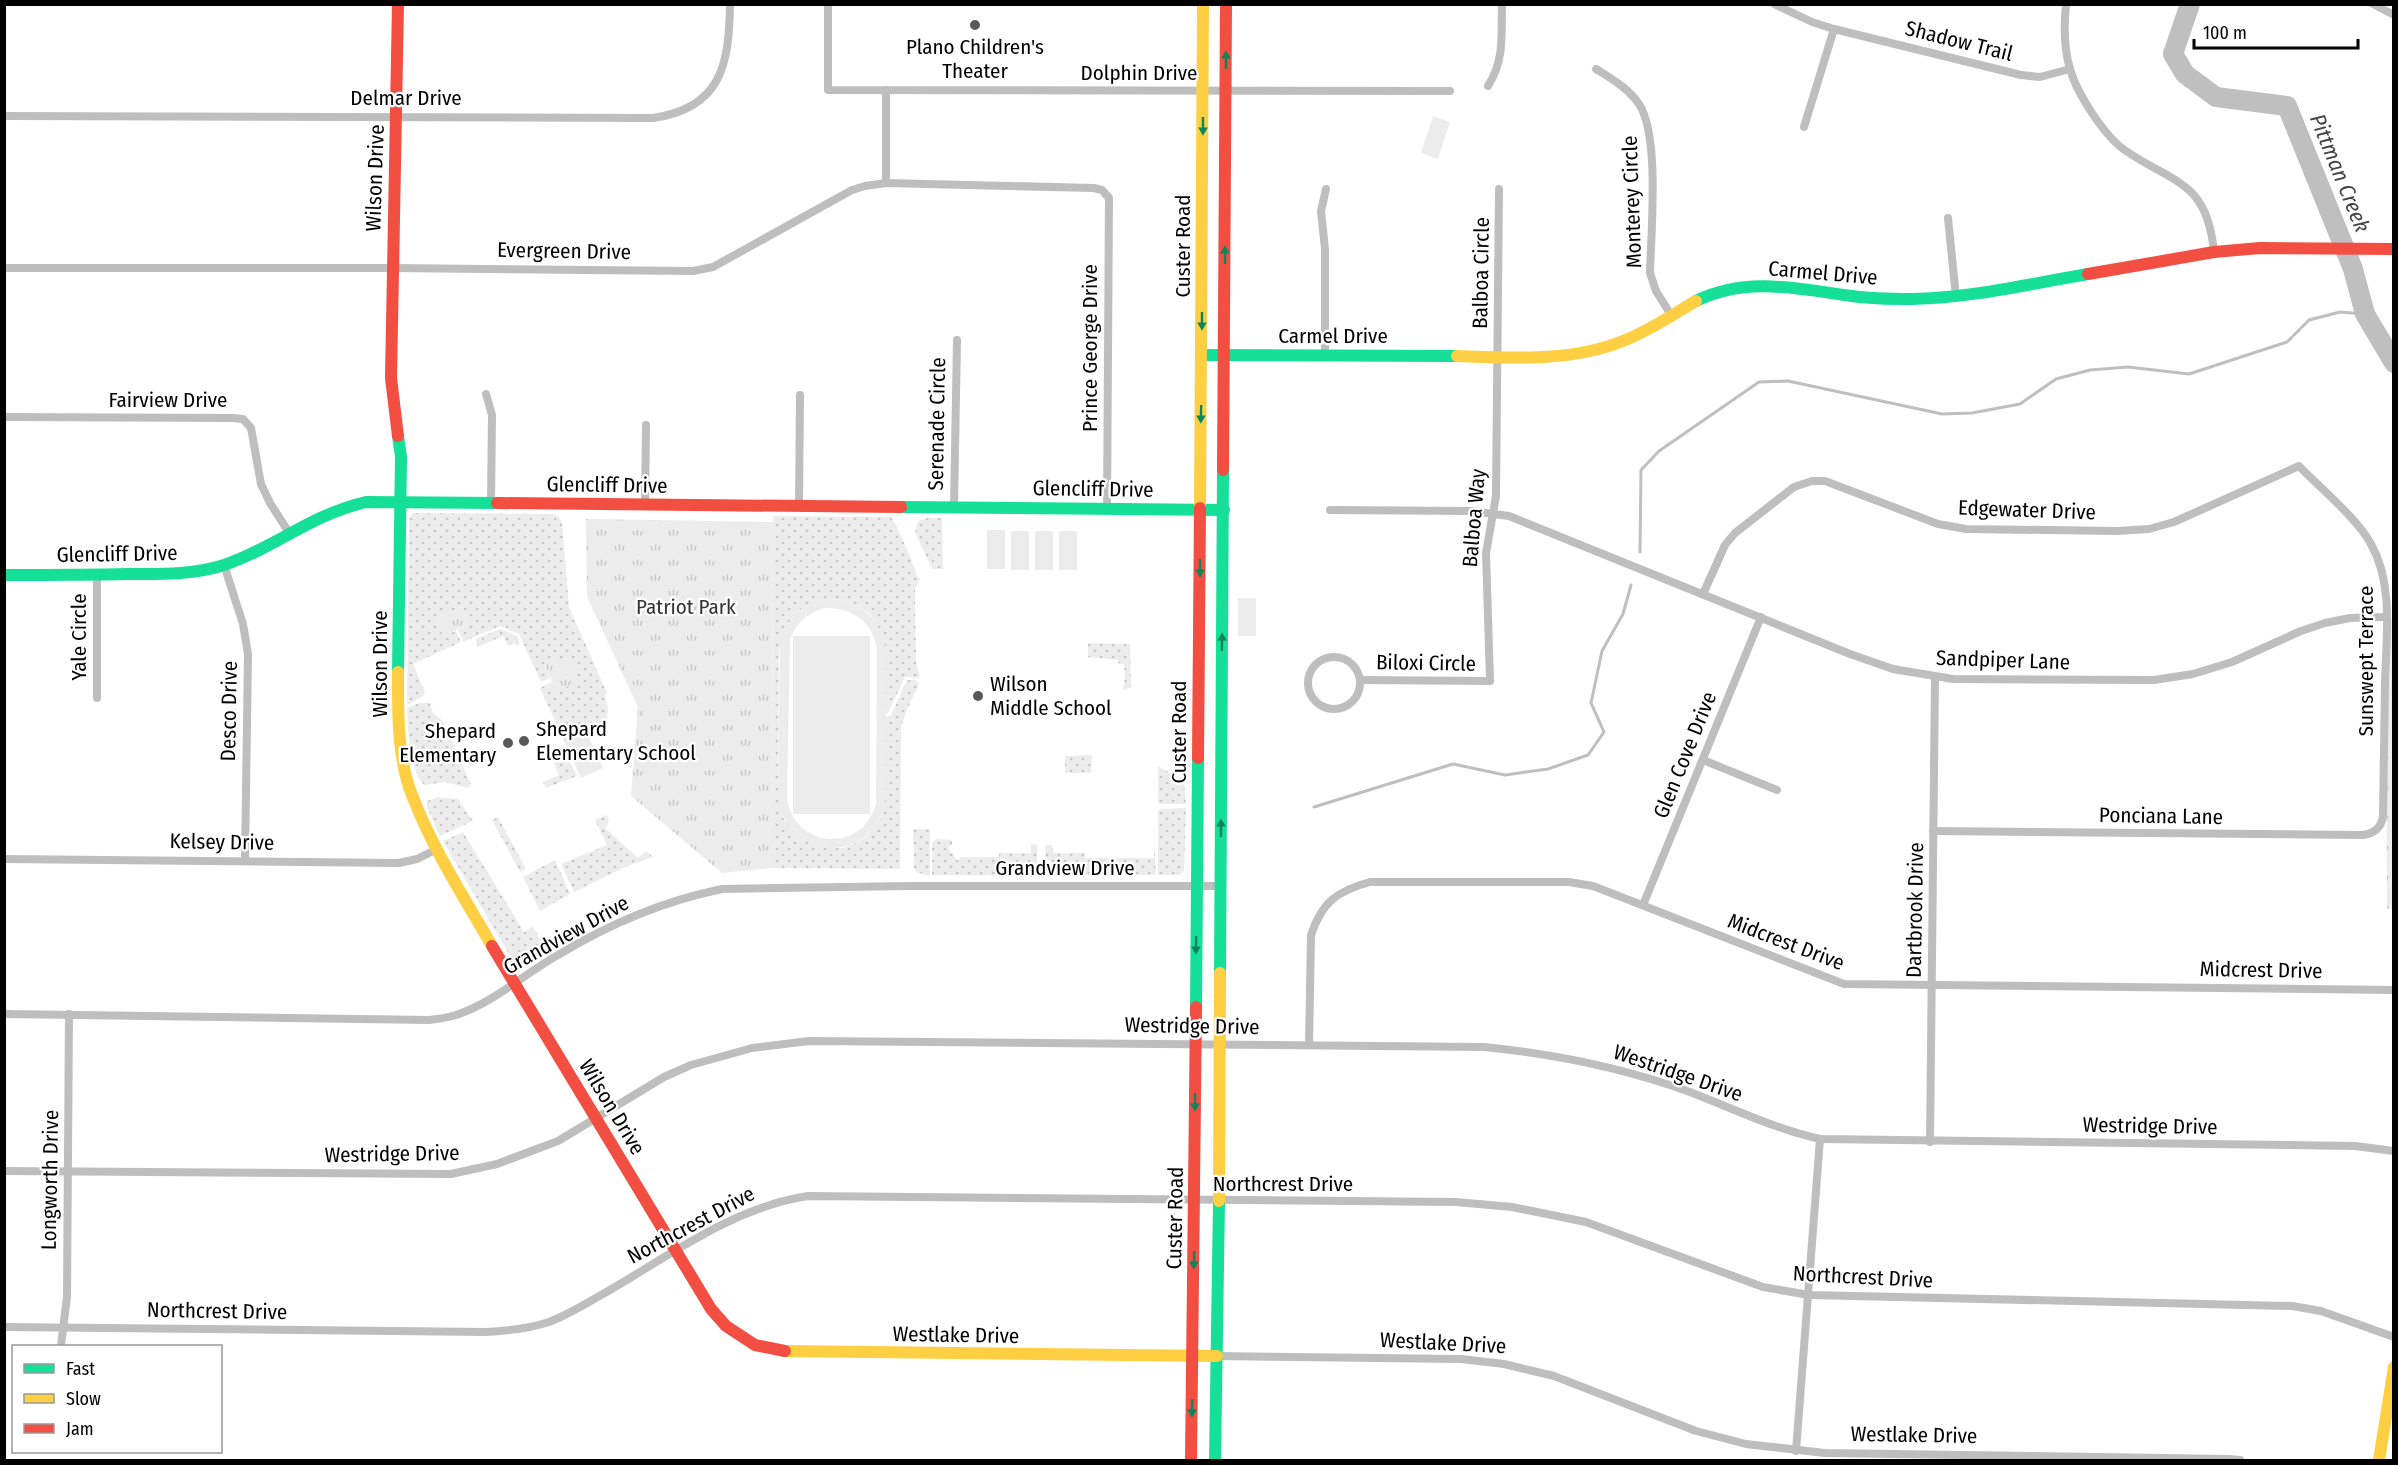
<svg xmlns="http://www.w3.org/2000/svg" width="2398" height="1465" viewBox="0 0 2398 1465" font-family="'Fira Sans Condensed',sans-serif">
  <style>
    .grass { fill: url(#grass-dots) }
    .park { fill: url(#park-tufts) }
    .pitch { fill: #ececec; fill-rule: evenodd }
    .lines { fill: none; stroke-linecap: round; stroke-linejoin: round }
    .stream { stroke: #bfbfbf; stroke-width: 3 }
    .river { stroke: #bfbfbf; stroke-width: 20 }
    .street { stroke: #bebebe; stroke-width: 8 }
    .fast { stroke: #16e098; stroke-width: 12 }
    .slow { stroke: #ffcf43; stroke-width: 12 }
    .jam { stroke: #f24e42; stroke-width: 12 }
    .oneway { fill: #0d865b }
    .poi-dot { fill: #595959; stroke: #fff; stroke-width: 2 }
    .labels { text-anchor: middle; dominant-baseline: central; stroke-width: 4.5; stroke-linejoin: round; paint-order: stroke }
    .street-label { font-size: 21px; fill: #000; stroke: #fff }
    .poi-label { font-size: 21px; fill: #000; stroke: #fff; text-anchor: start }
    .park-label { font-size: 21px; fill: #333; stroke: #fff }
    .water-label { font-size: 22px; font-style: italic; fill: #444; stroke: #fff }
  </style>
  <defs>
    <pattern id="grass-dots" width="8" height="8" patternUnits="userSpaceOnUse" patternTransform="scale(1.5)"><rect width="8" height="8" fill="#ececec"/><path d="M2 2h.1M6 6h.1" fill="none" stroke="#c9c9c9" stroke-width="1.8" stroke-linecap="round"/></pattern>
    <pattern id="park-tufts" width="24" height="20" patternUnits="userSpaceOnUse" patternTransform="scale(1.5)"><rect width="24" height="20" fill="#ececec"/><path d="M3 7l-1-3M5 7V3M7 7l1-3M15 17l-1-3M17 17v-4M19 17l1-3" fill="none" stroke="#c9c9c9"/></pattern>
  </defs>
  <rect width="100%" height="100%" fill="#fff"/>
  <!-- grass -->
  <g class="grass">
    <path d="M413,513l139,1 6,2 4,6 7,85 38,86 -2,1 3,15 -1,14 -42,20 -25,-55 12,-6 4,9 -11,-27 5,14 -9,4 -22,-48 -19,-8 -37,16 -5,-12 11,-5 -7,-18 -26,11 7,18 13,-5 5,11 -48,22 12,29 -3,4 -15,8 2,-186z"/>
    <path d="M773,516l118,1c5,5 24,50 26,59l3,3 -5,10 1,74 4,13 -3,2 -12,-1 -18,38c-2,-6 -1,-15 -1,-22 -1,-34 4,-78 -37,-91 -15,-5 -30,-3 -45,5 -15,9 -22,25 -25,42l-1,149 6,22 41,28h18l13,-5 11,-7 13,-17 6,-22v-80l5,-2 16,-35h9l3,4 -14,30 -4,14 -1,141 -128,-1z"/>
    <path d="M927,518h15l1,51h-11l-17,-37 3,-11z"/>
    <path d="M500,629l17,7 3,8 -4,2 -1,-3 -7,3 -5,-10 -25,11 -3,-8z"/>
    <path d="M1088,643l42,1 1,43 -8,3 2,-13 -1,-13 -6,-1v-3l-30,-3z"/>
    <path d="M419,703h11l3,10 10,8 28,63 -2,4 -24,-6 -20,3c-16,-10 -17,-59 -18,-77z"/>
    <path d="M1092,755l-1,18h-26v-17z"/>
    <path d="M568,758l9,18 -31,12 -3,-6 16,-7 -5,-12z"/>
    <path d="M1158,766l26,15 2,23h-26l-2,-2z"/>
    <path d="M438,797l20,2 15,22 -33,15 -13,-28v-7z"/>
    <path d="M1186,808l-2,63 -5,4h-21v-64l2,-2z"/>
    <path d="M606,815l3,4 -3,10 32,29 8,-7 7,6 -28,10 -51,25 -13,-28 46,-19 -12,-25z"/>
    <path d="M498,817l28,52 -6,3 -28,-52z"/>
    <path d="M913,829h17v47l-14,-4 -2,-4z"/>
    <path d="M463,832l61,100 9,-5 11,19 -5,7 -18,11 -7,-1 -71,-122z"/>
    <path d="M936,839l16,1v5l-4,3 9,12 4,-3h38v-4h32v-9l6,1v31l-105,-1v-32z"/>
    <path d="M1154,841l2,34h-111v-4l6,-1v-9l-6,-1 1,-15h6l1,8h32v5h69z"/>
    <path d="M555,860l15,34 -30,17 -17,-34z"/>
  </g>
  <!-- park -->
  <g class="park">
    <path d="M586,519l187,3 -1,346 -50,5 -91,-77 7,-89 -51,-110z"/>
    <path d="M462,607l7,18 -26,11 -7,-18z"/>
    <path d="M2393,618v291h-6l-1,-288z"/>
    <path d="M558,658l14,5 7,18 -23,11 -11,-28z"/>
  </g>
  <!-- pitch -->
  <g class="pitch">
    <path d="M1433,116l17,6 -12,37 -17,-6z"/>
    <rect x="987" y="530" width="18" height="39"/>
    <rect x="1011" y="531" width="18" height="39"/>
    <rect x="1035" y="531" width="18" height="39"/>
    <rect x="1059" y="531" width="18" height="39"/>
    <rect x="1238" y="598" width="18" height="38"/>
    <path d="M829,599c31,-1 54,22 57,53v145c-10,68 -97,68 -108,1l2,-157c6,-23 24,-39 49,-42zM824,608c28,-1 50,14 53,43l-1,153c-14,50 -82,45 -89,-6l3,-158c5,-17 17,-26 34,-32z"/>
    <path d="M870,636v178h-77v-178z"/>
    <path d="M587,733l16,35 -22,10 -16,-35z"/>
  </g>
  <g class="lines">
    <!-- stream -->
    <g class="stream">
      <path d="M1640,552l1,-82 18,-19 100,-69 29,-1 154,33 30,-1 48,-9 36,-25 34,-9 38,-3 61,7 98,-32 22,-22 31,-8 25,2"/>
      <path d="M1314,807l139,-43 52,11 43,-6 40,-14 16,-23 -13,-29 11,-52 21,-37 8,-29"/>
    </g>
    <!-- river -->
    <path class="river" d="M2190,4l-17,50 12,20 31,23 71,9 66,163 12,45 29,49"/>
    <!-- street -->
    <g class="street">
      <path d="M828,4v86l622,1"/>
      <path d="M1774,4l38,18 22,7 187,46 19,2 30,-8"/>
      <path d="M2066,4c-2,20 -2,45 4,65 7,25 35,68 56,82 51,34 81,31 88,101"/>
      <path d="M2373,4l21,11"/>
      <path d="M1596,69c16,10 32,19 43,35 21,32 12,128 11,169l6,18 15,24"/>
      <path d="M1488,86c17,-27 13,-51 14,-82"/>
      <path d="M4,116l649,2c69,-10 76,-54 77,-114"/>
      <path d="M1804,127l30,-98"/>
      <path d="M886,183v-93"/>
      <path d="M1948,218l8,79"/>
      <path d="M4,268h388l301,3 20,-4 139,-77 13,-4 21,-3 208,5 8,2 7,8 -2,311"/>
      <path d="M1325,355v-106l-4,-38 5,-22"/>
      <path d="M486,394l6,21 -1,88"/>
      <path d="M4,417l229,1 10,1 8,9 10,56 9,19 18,28"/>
      <path d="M645,505l1,-80"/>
      <path d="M799,506l1,-111"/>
      <path d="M954,507l3,-167"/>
      <path d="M1330,510l141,1 38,5 341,138 43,15 60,10 201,1 39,-6 39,-12 69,-31 24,-8 25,-5 36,-1"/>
      <path d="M224,565l19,59 5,30 -3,206"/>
      <path d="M97,575v123"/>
      <path d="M1703,594l22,-49 10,-12 59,-46 18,-6h13l113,43 28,5 151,2 32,-2 25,-7 125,-56c21,22 58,52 72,78 23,41 15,93 14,139 -1,44 -1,89 -2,133 -2,12 -8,17 -20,19l-430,-4"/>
      <circle cx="1334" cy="683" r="26"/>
      <path d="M1360,680l130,1 -4,-128 10,-57 3,-307"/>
      <path d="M1703,760l74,30"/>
      <path d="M4,859l395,4 18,-4 20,-10"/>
      <path d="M1643,905l118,-288"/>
      <path d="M4,1014l425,6c9,-1 18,-2 27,-5 37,-12 68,-41 102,-60 51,-31 106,-54 164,-66l187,-3h311"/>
      <path d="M1309,1045l2,-110c11,-33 26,-44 59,-53h199l24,4 251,98 550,6"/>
      <path d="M1930,1142l5,-464"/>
      <path d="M4,1171l447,3 46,-10 61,-23 106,-64 27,-12 61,-17 57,-7 675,6c71,7 140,21 206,45 44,17 85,37 130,47l535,7 39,5"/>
      <path d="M4,1327l481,5c22,-1 43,-3 64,-10 21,-8 41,-21 61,-32 63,-37 125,-83 198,-94l648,6 56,5 74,15 177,65 46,8 483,11 29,5 73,26"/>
      <path d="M61,1346l6,-50 2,-282"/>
      <path d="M1217,1356l244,3 43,5 50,12 142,55 50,13 79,9 404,6 11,1"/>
      <path d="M1796,1451l24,-312"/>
    </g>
    <!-- fast -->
    <g class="fast">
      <path d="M1696,301c51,-25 103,-12 156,-5 20,3 40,3 60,3 59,-1 117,-15 176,-25"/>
      <path d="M1202,355l255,1"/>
      <path d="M398,436l3,21 -3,215"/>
      <path d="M901,507l323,3"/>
      <path d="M4,575c41,0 83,0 124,-1 32,0 65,1 96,-9 51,-17 86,-50 142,-63l131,1"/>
      <path d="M1220,973l3,-503"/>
      <path d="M1196,1007l2,-249"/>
      <path d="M1215,1460l4,-259"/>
    </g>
    <!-- slow -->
    <g class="slow">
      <path d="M1457,356c55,2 114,6 166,-15 26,-10 49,-26 73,-40"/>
      <path d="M1200,508l3,-504"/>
      <path d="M398,672c0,41 -1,85 14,123 20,53 52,102 80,151"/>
      <path d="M1219,1201l1,-228"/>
      <path d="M785,1351l432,5"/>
      <path d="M2379,1460l15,-93"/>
    </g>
    <!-- jam -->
    <g class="jam">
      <path d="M398,4l-7,374 7,58"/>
      <path d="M2088,274l126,-22 46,-4 134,1"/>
      <path d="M1223,470l3,-466"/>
      <path d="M497,503l404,4"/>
      <path d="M1198,758l2,-250"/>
      <path d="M492,946l219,363 15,17 29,19 30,6"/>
      <path d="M1191,1460l5,-453"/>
    </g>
  </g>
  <!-- one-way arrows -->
  <defs><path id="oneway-solid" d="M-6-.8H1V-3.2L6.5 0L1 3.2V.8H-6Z" transform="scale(1.5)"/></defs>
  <g class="oneway">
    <use href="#oneway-solid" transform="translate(1226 60) rotate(-90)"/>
    <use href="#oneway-solid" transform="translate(1203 126) rotate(90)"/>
    <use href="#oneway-solid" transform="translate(1225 255) rotate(-90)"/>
    <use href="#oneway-solid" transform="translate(1202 321) rotate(90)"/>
    <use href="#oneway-solid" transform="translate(1201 414) rotate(91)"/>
    <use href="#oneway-solid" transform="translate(1200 568) rotate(90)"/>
    <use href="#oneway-solid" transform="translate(1222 642) rotate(-89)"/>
    <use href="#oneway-solid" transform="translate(1221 828) rotate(-90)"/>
    <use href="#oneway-solid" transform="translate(1196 945) rotate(91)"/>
    <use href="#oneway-solid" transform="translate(1195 1102) rotate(90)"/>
    <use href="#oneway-solid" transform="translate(1194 1260) rotate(91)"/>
    <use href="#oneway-solid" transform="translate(1192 1408) rotate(91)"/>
  </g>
  <!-- markers -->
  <g class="poi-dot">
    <circle cx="975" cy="25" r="6"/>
    <circle cx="978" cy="696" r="6"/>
    <circle cx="524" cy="741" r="6"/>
    <circle cx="508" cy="743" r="6"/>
  </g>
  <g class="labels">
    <!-- street labels -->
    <g class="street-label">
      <text transform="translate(1959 41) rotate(14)">Shadow Trail</text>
      <text x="1139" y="73">Dolphin Drive</text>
      <text x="406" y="98">Delmar Drive</text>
      <text transform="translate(375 178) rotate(-88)">Wilson Drive</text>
      <text transform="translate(1632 202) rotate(-92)">Monterey Circle</text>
      <text transform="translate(1183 246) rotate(-90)">Custer Road</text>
      <text transform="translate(564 251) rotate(1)">Evergreen Drive</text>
      <text transform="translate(1481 273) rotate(-89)">Balboa Circle</text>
      <text transform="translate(1823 273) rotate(5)">Carmel Drive</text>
      <text x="1333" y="336">Carmel Drive</text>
      <text transform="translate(1090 348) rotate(-90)">Prince George Drive</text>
      <text x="168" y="400">Fairview Drive</text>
      <text transform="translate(937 424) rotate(-89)">Serenade Circle</text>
      <text transform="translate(607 485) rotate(1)">Glencliff Drive</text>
      <text transform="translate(1093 489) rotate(1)">Glencliff Drive</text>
      <text transform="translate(2027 510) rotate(2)">Edgewater Drive</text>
      <text transform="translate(1474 518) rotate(-85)">Balboa Way</text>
      <text transform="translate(117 554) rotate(-1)">Glencliff Drive</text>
      <text transform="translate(79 637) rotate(-90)">Yale Circle</text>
      <text transform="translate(2003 660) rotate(2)">Sandpiper Lane</text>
      <text transform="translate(2366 661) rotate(-90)">Sunswept Terrace</text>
      <text transform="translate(1426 663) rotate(1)">Biloxi Circle</text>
      <text transform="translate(380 664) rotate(-90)">Wilson Drive</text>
      <text transform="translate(229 711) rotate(-89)">Desco Drive</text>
      <text transform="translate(1179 732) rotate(-90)">Custer Road</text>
      <text transform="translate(1685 755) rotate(-68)">Glen Cove Drive</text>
      <text transform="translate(2161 816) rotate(1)">Ponciana Lane</text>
      <text transform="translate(222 842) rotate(1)">Kelsey Drive</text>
      <text x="1065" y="868">Grandview Drive</text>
      <text transform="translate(1915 910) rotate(-89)">Dartbrook Drive</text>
      <text transform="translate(566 935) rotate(-29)">Grandview Drive</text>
      <text transform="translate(1786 942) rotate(21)">Midcrest Drive</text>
      <text transform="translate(2261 970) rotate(1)">Midcrest Drive</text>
      <text transform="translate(1192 1026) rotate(1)">Westridge Drive</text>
      <text transform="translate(1678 1073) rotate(19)">Westridge Drive</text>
      <text transform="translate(612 1107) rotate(59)">Wilson Drive</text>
      <text transform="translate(2150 1126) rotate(1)">Westridge Drive</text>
      <text transform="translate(392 1154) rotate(-1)">Westridge Drive</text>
      <text transform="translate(50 1180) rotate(-89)">Longworth Drive</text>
      <text x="1283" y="1184">Northcrest Drive</text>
      <text transform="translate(1175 1218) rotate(-89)">Custer Road</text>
      <text transform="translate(691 1225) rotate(-28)">Northcrest Drive</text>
      <text transform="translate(1863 1277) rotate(3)">Northcrest Drive</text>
      <text transform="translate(217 1311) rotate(1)">Northcrest Drive</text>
      <text transform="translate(956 1335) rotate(1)">Westlake Drive</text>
      <text transform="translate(1443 1343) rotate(3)">Westlake Drive</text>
      <text transform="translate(1914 1435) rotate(1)">Westlake Drive</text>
    </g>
    <!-- poi labels -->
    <g class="poi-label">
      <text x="975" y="47" text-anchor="middle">Plano Children's<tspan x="975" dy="24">Theater</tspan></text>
      <text x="990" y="684">Wilson<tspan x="990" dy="24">Middle School</tspan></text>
      <text x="536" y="729">Shepard<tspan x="536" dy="24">Elementary School</tspan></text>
      <text x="496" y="731" text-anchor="end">Shepard<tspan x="496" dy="24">Elementary</tspan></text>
    </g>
    <!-- park labels -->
    <g class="park-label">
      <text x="686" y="607">Patriot Park</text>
    </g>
    <!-- water labels -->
    <g class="water-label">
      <text transform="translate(2340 173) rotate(68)">Pittman Creek</text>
    </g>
  </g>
  <!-- border -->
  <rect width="2398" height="1465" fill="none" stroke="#000000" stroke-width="12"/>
  <!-- legend -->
  <rect x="12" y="1345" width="210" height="108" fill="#ffffff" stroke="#999999" stroke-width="1.5"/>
  <rect x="24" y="1364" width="30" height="9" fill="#16e098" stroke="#999999" stroke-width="1.5"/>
  <text x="66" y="1375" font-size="18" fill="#000000">Fast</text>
  <rect x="24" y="1394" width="30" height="9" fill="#ffcf43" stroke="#999999" stroke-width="1.5"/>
  <text x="66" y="1405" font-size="18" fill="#000000">Slow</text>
  <rect x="24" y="1424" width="30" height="9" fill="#f24e42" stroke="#999999" stroke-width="1.5"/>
  <text x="66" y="1435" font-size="18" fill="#000000">Jam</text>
  <!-- scale -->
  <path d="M2194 39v9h164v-9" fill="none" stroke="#000000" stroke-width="3"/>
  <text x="2203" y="39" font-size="18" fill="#000000" stroke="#ffffff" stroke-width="4.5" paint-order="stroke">100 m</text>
</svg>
